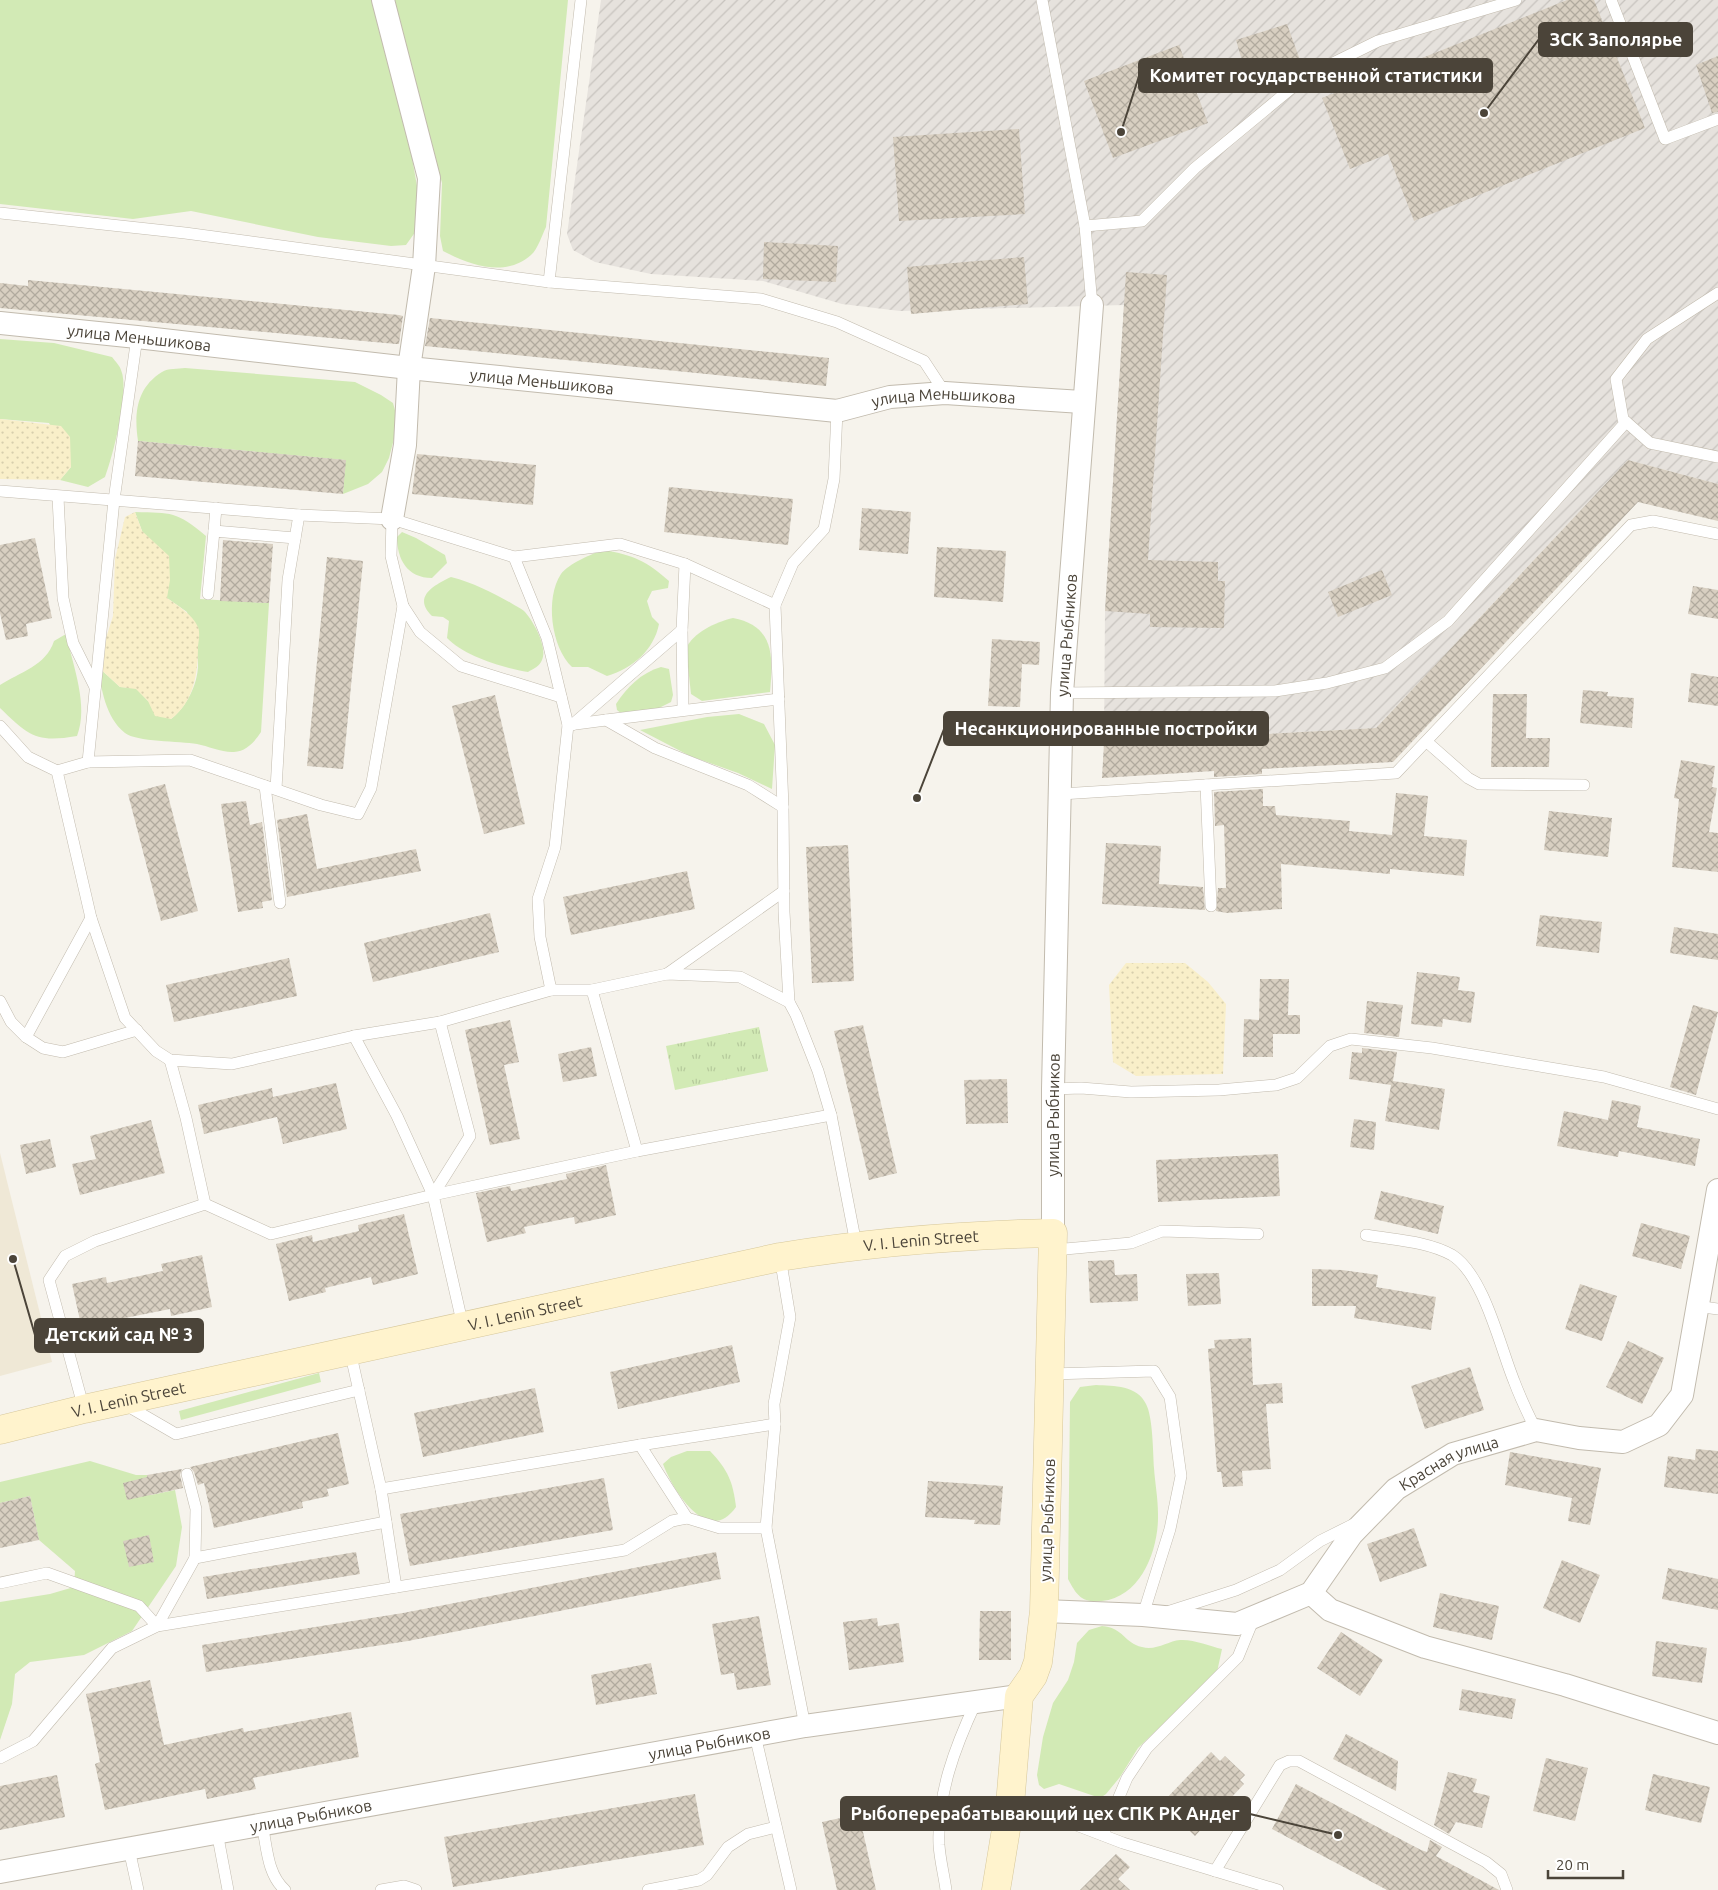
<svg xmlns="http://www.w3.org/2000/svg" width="1718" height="1890" viewBox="0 0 1718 1890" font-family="Ubuntu,sans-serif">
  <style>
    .industrial { fill: url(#industrial-furrows) }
    .education { fill: #efe8d6 }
    .grass { fill: #d2eab5 }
    .sand { fill: url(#sand-dots) }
    .park { fill: url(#park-tufts) }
    .building { fill: url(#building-cross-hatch) }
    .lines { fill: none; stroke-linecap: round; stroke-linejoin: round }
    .service-casing { stroke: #c2bbae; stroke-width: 12 }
    .minor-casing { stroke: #c2bbae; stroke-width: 24 }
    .secondary-casing { stroke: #d6c79b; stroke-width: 29 }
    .service { stroke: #fff; stroke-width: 11 }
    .minor { stroke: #fff; stroke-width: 22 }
    .secondary { stroke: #fff3cd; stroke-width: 28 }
    .labels { text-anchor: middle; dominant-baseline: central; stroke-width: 4; stroke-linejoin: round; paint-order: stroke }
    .street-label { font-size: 16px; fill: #4b4439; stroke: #fff }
    .leader { fill: none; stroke: #4b4439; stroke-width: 2 }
    .callout-dot { fill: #4b4439; stroke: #fff; stroke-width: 2 }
    .callout { fill: #4b4439; stroke: #4b4439; stroke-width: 2 }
    .callout-label { font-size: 18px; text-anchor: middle; font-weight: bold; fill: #fff }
  </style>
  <defs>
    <pattern id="industrial-furrows" width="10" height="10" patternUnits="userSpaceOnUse" patternTransform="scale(1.25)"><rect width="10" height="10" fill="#e6e2dd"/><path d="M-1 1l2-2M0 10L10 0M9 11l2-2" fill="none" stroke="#c7c3be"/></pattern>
    <pattern id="sand-dots" width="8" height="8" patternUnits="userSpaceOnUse" patternTransform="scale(1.25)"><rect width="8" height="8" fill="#f9efc9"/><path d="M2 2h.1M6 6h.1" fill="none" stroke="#d7cead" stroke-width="1.8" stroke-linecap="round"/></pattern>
    <pattern id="park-tufts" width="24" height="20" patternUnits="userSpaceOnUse" patternTransform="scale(1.25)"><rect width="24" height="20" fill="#d2eab5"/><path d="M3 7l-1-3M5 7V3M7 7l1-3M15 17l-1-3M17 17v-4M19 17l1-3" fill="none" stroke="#b6ca9c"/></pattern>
    <pattern id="building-cross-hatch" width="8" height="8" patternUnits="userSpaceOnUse" patternTransform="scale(1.25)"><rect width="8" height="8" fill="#d8cfc1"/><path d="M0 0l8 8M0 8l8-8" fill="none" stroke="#b1aa9e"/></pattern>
  </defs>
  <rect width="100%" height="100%" fill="#f6f3ec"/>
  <!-- industrial -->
  <path class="industrial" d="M601,0h1117v484l-90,-24 -252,268 -272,15 1,-132 19,-306 -224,6 -58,-7 -79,-23 -112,-7 -56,-12 -22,-12 -6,-16z"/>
  <!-- education -->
  <path class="education" d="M0,1153l52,209 -52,14z"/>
  <!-- grass -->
  <g class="grass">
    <path d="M0,0h376l32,135 9,51 1,32 -2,13 -10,14 -15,1 -73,-9 -127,-26 -58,8 -133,-15z"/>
    <path d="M392,0h176l-22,227c-4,8 -8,22 -15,28 -26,23 -61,10 -88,-4l-3,-15 2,-53z"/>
    <path d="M0,339l54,4 58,14c3,4 8,9 9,13 9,20 -8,86 -16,107l-17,10 -28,-7 11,-13 -22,-44 -49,-4z"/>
    <path d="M185,368l170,14 26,13 12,8 3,11v17l-7,27 -7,14 -14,12 -25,10 2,-34 -207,-19c-4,-27 -2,-53 24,-69 6,-4 16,-3 23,-4z"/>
    <path d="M135,512c37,1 41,-1 71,24l-6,63 69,4 -8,129c-6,9 -14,19 -27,20 -11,1 -26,-6 -37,-8 -17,-3 -61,-2 -72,-11 -20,-16 -23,-44 -28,-67l23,21 16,1 12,13 23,18c15,-11 27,-35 27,-54 0,-17 -8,-37 -11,-53l-20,-14z"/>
    <path d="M402,532l14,6 29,17 2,8 -15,15c-25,0 -35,-19 -35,-41z"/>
    <path d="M604,550c29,5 43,11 65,31l-1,7 -16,3 -5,10 5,16 7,7c-5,26 -27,45 -52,52l-19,-9h-16c-21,-20 -27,-69 -11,-93 7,-10 32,-21 43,-24z"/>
    <path d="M451,577c23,6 40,15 60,26 4,3 10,5 13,8 9,9 24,36 18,49 -2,6 -9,9 -14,12 -24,-4 -64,-16 -81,-34l2,-17 -6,-4 -11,-1c-20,-19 2,-31 19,-39z"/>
    <path d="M733,618c42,8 40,39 37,74l-68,9 -11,-7 -5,-45c6,-16 30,-27 47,-31z"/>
    <path d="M66,634c7,32 23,72 11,102 -41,7 -48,0 -77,-28v-23c20,-13 46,-19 54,-44z"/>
    <path d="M661,667l8,2 4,26 -2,7 -16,8 -33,4 -5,-4 -1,-6c11,-17 25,-31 45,-37z"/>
    <path d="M739,714l25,10 11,21 -3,44 -34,-16 -48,-17 -50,-26 67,-13z"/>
    <path d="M319,1373l2,9 -140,38 -2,-9z"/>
    <path d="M1096,1385c18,1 41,0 50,19 7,13 7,49 8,64 1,15 4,30 4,46 1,34 -16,83 -56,87 -20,2 -25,-5 -34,-22l2,-177 10,-15z"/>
    <path d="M687,1451h23c18,19 23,31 26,56 -28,40 -63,-16 -73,-43l8,-7z"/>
    <path d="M90,1461l46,14h11l4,20 24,-5 7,37 -6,39 -44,65 -48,24 -54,7 -15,12 -3,30 -12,36v-138l50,-8 24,-7 1,-16 -36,-31 -9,-44 -30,7v-21z"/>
    <path d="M1102,1626c22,2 22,17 40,21 14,4 26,-6 38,-7 13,-1 30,6 42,9l-5,23 -79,76 -18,29 -14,17 -6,4 -41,-14 -15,5 -5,-4 -2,-10 6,-38 10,-34 15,-23 6,-18 3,-19 12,-13z"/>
  </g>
  <!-- sand -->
  <g class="sand">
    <path d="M0,419l61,7 9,11 1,30 -11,13 -60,-1z"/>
    <path d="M135,512l7,19 27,25 1,24 -3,18c11,8 25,16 31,29 2,5 1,13 0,19 0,27 -4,56 -27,73l-16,-3 -7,-15 -12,-12 -16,-2 -23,-21 16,-50 2,-57 10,-42z"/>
    <path d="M1126,963h59l23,19 18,22 -3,70 -87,2 -23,-14 -4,-77z"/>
  </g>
  <!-- park -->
  <path class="park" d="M759,1027l9,44 -93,19 -9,-44z"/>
  <!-- building -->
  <g class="building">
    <path d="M1567,0h27l51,128 -231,93 -26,-67 -38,15 -28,-71z"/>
    <path d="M1287,24l13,36 -53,18 -11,-38z"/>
    <path d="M1179,45l29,78 -95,35 -29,-77z"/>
    <path d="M1718,56v56l-6,1 -16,-48z"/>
    <path d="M1019,129l6,85 -126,7 -6,-84z"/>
    <path d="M764,242l74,4 -2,36 -73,-3z"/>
    <path d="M1024,257l4,47 -117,10 -4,-47z"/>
    <path d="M1126,272l41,3 -19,285 70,2v19h7l-1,47 -74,-1v-13l-45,-3z"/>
    <path d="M28,280l371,35 4,1 -4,28h-3l-396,-36v-25l28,3z"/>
    <path d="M430,318l399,40 -3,28 -401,-40z"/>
    <path d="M138,441l208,19 -3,34 -208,-18z"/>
    <path d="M417,454l119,11 -3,40 -121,-11z"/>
    <path d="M1628,460l90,24v37l-80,-19 -245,260 -131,7v5l-48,3v-6l-112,7 2,-35 272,-15z"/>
    <path d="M669,487l124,12 -5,46 -124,-13z"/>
    <path d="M862,508l49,4 -3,42 -49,-4z"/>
    <path d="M35,538l17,80 -26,6 2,12 -22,4 -6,-27v-68z"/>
    <path d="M223,540l50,4 -4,59 -49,-2z"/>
    <path d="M937,547l69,4 -3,51 -69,-5z"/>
    <path d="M327,557l36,4 -20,208 -36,-3z"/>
    <path d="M1382,570l10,25 -54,22 -10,-25z"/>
    <path d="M1693,586l25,4v29l-30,-5z"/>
    <path d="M992,639l48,3 -1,23 -17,-1 -2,43 -32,-1z"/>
    <path d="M1691,673l27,4v29l-30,-4z"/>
    <path d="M1583,690l25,2 -1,4 27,2 -2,30 -52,-5z"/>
    <path d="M1493,694h34l-1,44h24l-1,29h-58z"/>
    <path d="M495,695l30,129 -41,10 -32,-128z"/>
    <path d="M1681,760l34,6 -3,21 5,1 -8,44 9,1v39l-46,-5 7,-68 -5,-1z"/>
    <path d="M165,784l33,127 -37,10 -33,-127z"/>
    <path d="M1263,789v17h12l1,9 74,6 -1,10 43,4 4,-42 32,3 -4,40 43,4 -3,36 -74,-7v5l-109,-10 1,45 -55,4 -11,-2 2,-23h8l-2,-63 -9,1 -1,-34z"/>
    <path d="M246,801l4,24 12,-3 10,78 -10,2 1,6 -25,4 -17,-108z"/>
    <path d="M1549,811l63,7 -4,39 -64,-7z"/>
    <path d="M307,814l10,55 99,-20 5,22 -134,26 -10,-77z"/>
    <path d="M1106,843l55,3 -2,38 44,3 2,23 -103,-6z"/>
    <path d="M848,845l6,136 -42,2 -6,-136z"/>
    <path d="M687,871l8,38 -124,26 -8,-38z"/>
    <path d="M490,913l9,39 -126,30 -9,-39z"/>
    <path d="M1540,915l62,7 -3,31 -63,-7z"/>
    <path d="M1674,927l44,7v26l-48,-7z"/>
    <path d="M289,958l8,38 -123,26 -8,-37z"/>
    <path d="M1417,972l43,5 -2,13 17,2 -4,31 -28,-4 -1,8 -31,-3z"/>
    <path d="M1260,979h29l-1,36h12v19h-27v23h-30l1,-38 15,1z"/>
    <path d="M1367,1001l36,4 -4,32 -35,-4z"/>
    <path d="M1693,1005l25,7 -22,83 -26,-8z"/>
    <path d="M510,1020l9,42 -15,3 16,74 -30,6 -25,-115z"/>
    <path d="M863,1025l34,148 -28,7 -35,-149z"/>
    <path d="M591,1047l6,29 -34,6 -5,-28z"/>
    <path d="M1362,1048l35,4 -4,29 52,8 -6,41 -54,-9 6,-36 -42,-6 3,-27 10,1z"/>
    <path d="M1007,1079l1,44 -42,1 -2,-44z"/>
    <path d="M336,1083l11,46 -64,15 -6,-27 -73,17 -6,-29 74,-17 1,9z"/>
    <path d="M1612,1100l29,6 -4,21 63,12 -5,27 -76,-15 -1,6 -61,-11 7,-35 44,9z"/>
    <path d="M1354,1119l22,3 -2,28 -24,-3z"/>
    <path d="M151,1120l14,53 -85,22 -8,-31 24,-5 -6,-23z"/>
    <path d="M50,1139l6,28 -30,7 -6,-29z"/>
    <path d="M1278,1154l2,42 -122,6 -2,-42z"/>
    <path d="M606,1165l10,50 -41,9 -1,-7 -50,10 2,6 -39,9 -11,-49 34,-7 1,5 56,-12 -1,-5z"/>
    <path d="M1381,1191l63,15 -6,28 -64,-15z"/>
    <path d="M404,1214l14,60 -45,11 -2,-8 -46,11 1,4 -37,9 -13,-57 36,-9 1,7 46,-11 -1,-6z"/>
    <path d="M1641,1223l49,13 -9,33 -49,-13z"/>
    <path d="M202,1255l10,52 -41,9 -1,-7 -50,10 2,6 -39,9 -11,-50 34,-7 1,6 56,-12 -2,-7z"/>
    <path d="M1114,1260l1,15 22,-1 1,27 -48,2 -2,-42z"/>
    <path d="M1312,1269l30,1 36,5 -2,12 60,10 -5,33 -77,-12 2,-12h-44z"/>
    <path d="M1219,1273l2,31 -33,2 -2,-32z"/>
    <path d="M1580,1284l37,12 -15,45 -37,-12z"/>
    <path d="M1251,1338l2,47 29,-2 1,20 -17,1 5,65 -29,2 1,15 -20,1 -2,-15h-4l-9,-123 7,-1 -1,-8z"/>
    <path d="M1628,1341l36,17 -22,46 -36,-17z"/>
    <path d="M732,1345l8,37 -122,27 -8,-37z"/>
    <path d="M1470,1367l14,43 -59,19 -14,-43z"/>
    <path d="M535,1388l9,44 -121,25 -9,-44z"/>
    <path d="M338,1433l11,51 -22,5 2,7 -27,6 1,6 -89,20 -10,-45 -6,2 -4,-13 -4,-5z"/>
    <path d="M1696,1449l22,2v43l-54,-7 4,-31 27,4z"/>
    <path d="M1510,1452l91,16 -11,57 -22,-4 4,-23 -67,-13z"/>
    <path d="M182,1469l-2,6 3,13 -56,12 -4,-17 24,-6v-2z"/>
    <path d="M604,1478l9,52 -203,36 -10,-52z"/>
    <path d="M928,1481l75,5 -3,39 -26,-1 1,-4 -50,-3z"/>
    <path d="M30,1496l9,44 -39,8v-45z"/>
    <path d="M1414,1528l13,38 -47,16 -13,-38z"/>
    <path d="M149,1535l5,27 -25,5 -6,-26z"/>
    <path d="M356,1552l4,22 -153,25 -4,-22z"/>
    <path d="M716,1552l5,27 -313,62 -202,31 -4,-27 201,-32z"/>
    <path d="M1562,1560l38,15 -20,48 -37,-15z"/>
    <path d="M1668,1568l50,11v31l-56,-11z"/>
    <path d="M1440,1593l59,13 -7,34 -59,-13z"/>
    <path d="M980,1611h31v49h-32z"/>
    <path d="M759,1616l12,69 -34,5 -3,-17 -13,2 -9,-51z"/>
    <path d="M877,1618l1,8 21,-3 5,39 -55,8 -6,-48z"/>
    <path d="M1341,1632l42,28 -23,36 -43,-28z"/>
    <path d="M1656,1641l51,7 -5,35 -50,-7z"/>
    <path d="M651,1663l6,31 -61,11 -5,-30z"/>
    <path d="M150,1680l14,65 79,-17 1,4 107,-20 8,45 -106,21 3,11 -49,10 -2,-10 -100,21 -10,-46 5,-2 -14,-68z"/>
    <path d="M1462,1689l54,10 -4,20 -53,-9z"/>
    <path d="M1346,1734l52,27 -2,30 -63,-32z"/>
    <path d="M1211,1752l9,9 5,-5 20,19 -5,5 4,4 -49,52 -34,-32z"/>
    <path d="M1546,1758l42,10 -13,53 -42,-10z"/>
    <path d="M1448,1772l29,7 -4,13 17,4 -8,32 -26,-6 -7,12 -15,-9z"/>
    <path d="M1653,1774l57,13 -9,36 -56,-13z"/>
    <path d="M57,1775l8,42 -65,13v-44z"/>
    <path d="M1296,1784l125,66 6,2 3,-12 12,7 -6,9 63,34h-112l-115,-61z"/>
    <path d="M695,1794l9,51 -251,42 -9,-50z"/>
    <path d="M859,1814l17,76h-39l-15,-68z"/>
    <path d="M1116,1854l14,13 -12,12 12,11h-50z"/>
  </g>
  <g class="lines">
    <defs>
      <g id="service">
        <path d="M1042,0l43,226 7,79"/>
        <path d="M1611,0l54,139 53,-20"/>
        <path d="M0,213l185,20 364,49 212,17 76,23 87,39 21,32"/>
        <path d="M1085,226l57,-5 53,-53 110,-91 73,-36 138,-41"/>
        <path d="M549,282l32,-282"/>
        <path d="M1718,293l-71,46 -31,40 7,40 27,24 68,14"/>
        <path d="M0,491l299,24"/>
        <path d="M58,497l5,101 10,45 22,44"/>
        <path d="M392,519l-1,37 12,50 17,26 41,34 100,31"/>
        <path d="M214,531l2,-23"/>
        <path d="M514,557l33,81 21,87 -13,122 -17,52 2,38 11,53"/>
        <path d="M208,594l6,-63 81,7"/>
        <path d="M775,605l18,-42 31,-34 10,-50 3,-68"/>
        <path d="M403,606l-32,182 -13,26 -37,-9 -131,-45 -102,2 -31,9 34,147 34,100 31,33 14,9 62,4 122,-28 43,80 36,79 30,131"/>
        <path d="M1062,693l213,-2 52,-8 58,-15 63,-47 178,-199"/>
        <path d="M683,710l-1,-80 3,-66"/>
        <path d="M606,720l173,-21"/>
        <path d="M568,725l38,-5 49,28 93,37 35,22"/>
        <path d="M572,725l110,-95"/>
        <path d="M0,726l28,31 29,14"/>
        <path d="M1427,742l41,36 11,6 105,1"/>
        <path d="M88,762l26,-262 23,-163"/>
        <path d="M1206,785l5,121"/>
        <path d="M265,786l15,117"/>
        <path d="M276,789l12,-209 11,-65 93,4 122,38 106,-13 65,20 90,41 8,202 1,105 5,90"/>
        <path d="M1061,794l335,-21 235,-248 22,-4 65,13"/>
        <path d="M667,974l117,-83"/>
        <path d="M592,990l45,161"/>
        <path d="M0,1001l11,21 15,15 17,11 20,4 74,-22"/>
        <path d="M354,1036l86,-14 111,-32h41l75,-16 73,3 49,25 7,13 22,56 13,44 25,129"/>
        <path d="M26,1037l65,-119"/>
        <path d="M170,1060l16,58 19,86"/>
        <path d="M1053,1089l28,-1 50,4 88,-2 57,-5 21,-7 33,-32 21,-7 81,9 172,29 114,32"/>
        <path d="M433,1195l37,-59 -30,-114"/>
        <path d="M1366,1235c28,5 61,6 86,20 32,20 48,92 62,126 6,16 14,33 22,49"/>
        <path d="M1054,1250l77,-7 31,-12 96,3"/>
        <path d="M1696,1306l22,3"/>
        <path d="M350,1351l31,138 15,98"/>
        <path d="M1051,1374l103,-3 16,26 11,79 -11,53 -27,86"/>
        <path d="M126,1405l50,29 183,-44"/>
        <path d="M84,1409l-35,-129 16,-24 30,-15 110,-37 66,30 162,-39 204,-44 194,-36"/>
        <path d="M187,1474l9,35 -1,49"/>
        <path d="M381,1489l259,-44"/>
        <path d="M687,1518l-47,-73 135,-21"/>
        <path d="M766,1528l9,-104 -1,-20 16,-87 -10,-60"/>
        <path d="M0,1583l47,-10 92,33 18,20 38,-68 191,-36"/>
        <path d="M1167,1612l69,-22 44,-20 40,-29 34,-17"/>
        <path d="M755,1735l36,155"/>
        <path d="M0,1758l33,-17 79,-93 45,-22 468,-76 47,-29 15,-3 33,10h46l39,198"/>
        <path d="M1010,1805l27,5 86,33 155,47"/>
        <path d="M262,1824c5,23 5,50 23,66"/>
        <path d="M217,1832l11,58"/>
        <path d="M1103,1835l24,-57 20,-30 91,-91 16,-39"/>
        <path d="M129,1849l9,41"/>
        <path d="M1215,1871l65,-106 9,-4h10l187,101 15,12 6,16"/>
        <path d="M381,1890l23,-4 12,4"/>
        <path d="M648,1890l51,-10 8,-5 21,-28 20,-13 28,-7"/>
        <path d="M946,1890c-2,-15 -6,-30 -7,-45 -2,-51 16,-98 37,-143"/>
      </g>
      <g id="minor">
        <path d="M383,0l46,178 -5,88 -15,102 -4,77 -13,74"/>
        <path id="s1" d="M0,323l137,14 272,31 428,43 53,-14 55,-4 137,9"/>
        <path id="s2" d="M1053,1233v-144l9,-396 30,-388"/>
        <path d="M1311,1593l19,17 95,37 140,38 153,48"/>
        <path id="s3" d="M1044,1611l99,4 94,9 74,-31 41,-59 44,-45 57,-35 83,-24 43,8 44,4 36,-17 23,-30 36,-205"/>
        <path id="s4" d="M0,1872l805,-146 214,-30"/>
      </g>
      <g id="secondary">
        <path id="s5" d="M0,1430l84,-21 696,-152c92,-15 180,-22 273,-24l-9,378 -6,51 -5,14 -14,20 -9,109 -14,85"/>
      </g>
    </defs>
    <!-- service casing -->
    <use href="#service" class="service-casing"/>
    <!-- minor casing -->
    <use href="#minor" class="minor-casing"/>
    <!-- secondary casing -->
    <use href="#secondary" class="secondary-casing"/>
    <!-- service -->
    <use href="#service" class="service"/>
    <!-- minor -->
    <use href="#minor" class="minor"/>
    <!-- secondary -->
    <use href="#secondary" class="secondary"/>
  </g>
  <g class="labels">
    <!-- street labels -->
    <g class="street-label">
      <text stroke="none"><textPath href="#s1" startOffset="140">улица Меньшикова</textPath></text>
      <text stroke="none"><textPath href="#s1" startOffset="545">улица Меньшикова</textPath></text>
      <text stroke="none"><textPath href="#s1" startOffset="950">улица Меньшикова</textPath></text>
      <text stroke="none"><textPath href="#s2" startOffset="598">улица Рыбников</textPath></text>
      <text stroke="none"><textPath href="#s2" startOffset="118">улица Рыбников</textPath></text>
      <text stroke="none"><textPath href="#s5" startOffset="941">V. I. Lenin Street</textPath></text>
      <text stroke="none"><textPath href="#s5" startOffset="538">V. I. Lenin Street</textPath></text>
      <text stroke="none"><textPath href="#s5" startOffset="132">V. I. Lenin Street</textPath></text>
      <text stroke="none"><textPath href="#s3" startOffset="468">Красная улица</textPath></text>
      <text transform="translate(1047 1520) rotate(-88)">улица Рыбников</text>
      <text stroke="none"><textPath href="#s4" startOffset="721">улица Рыбников</textPath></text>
      <text stroke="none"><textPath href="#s4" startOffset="316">улица Рыбников</textPath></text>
    </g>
  </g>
  <!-- callouts -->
  <path class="leader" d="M1484 113L1539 39M1121 132L1139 76M917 798L944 729M13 1259L35 1335M1338 1835L1250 1814"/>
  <g class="callout-dot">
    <circle cx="1484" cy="113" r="5"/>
    <circle cx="1121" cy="132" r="5"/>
    <circle cx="917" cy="798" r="5"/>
    <circle cx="13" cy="1259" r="5"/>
    <circle cx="1338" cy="1835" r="5"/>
  </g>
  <g class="callout">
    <rect x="1539" y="23" width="153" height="33" rx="5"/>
    <rect x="1139" y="59" width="353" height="33" rx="5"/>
    <rect x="944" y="712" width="324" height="33" rx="5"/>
    <rect x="35" y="1319" width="168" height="33" rx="5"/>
    <rect x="841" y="1797" width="409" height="33" rx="5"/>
  </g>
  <g class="callout-label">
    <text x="1616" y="46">ЗСК Заполярье</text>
    <text x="1316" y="82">Комитет государственной статистики</text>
    <text x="1106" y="735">Несанкционированные постройки</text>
    <text x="119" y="1341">Детский сад № 3</text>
    <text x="1045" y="1820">Рыбоперерабатывающий цех СПК РК Андег</text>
  </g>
  <!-- scale -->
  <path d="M1548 1870v8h75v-8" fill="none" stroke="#4b4439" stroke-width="2.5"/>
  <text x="1556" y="1870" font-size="15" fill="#4b4439" stroke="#ffffff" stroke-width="4" paint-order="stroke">20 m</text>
</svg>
